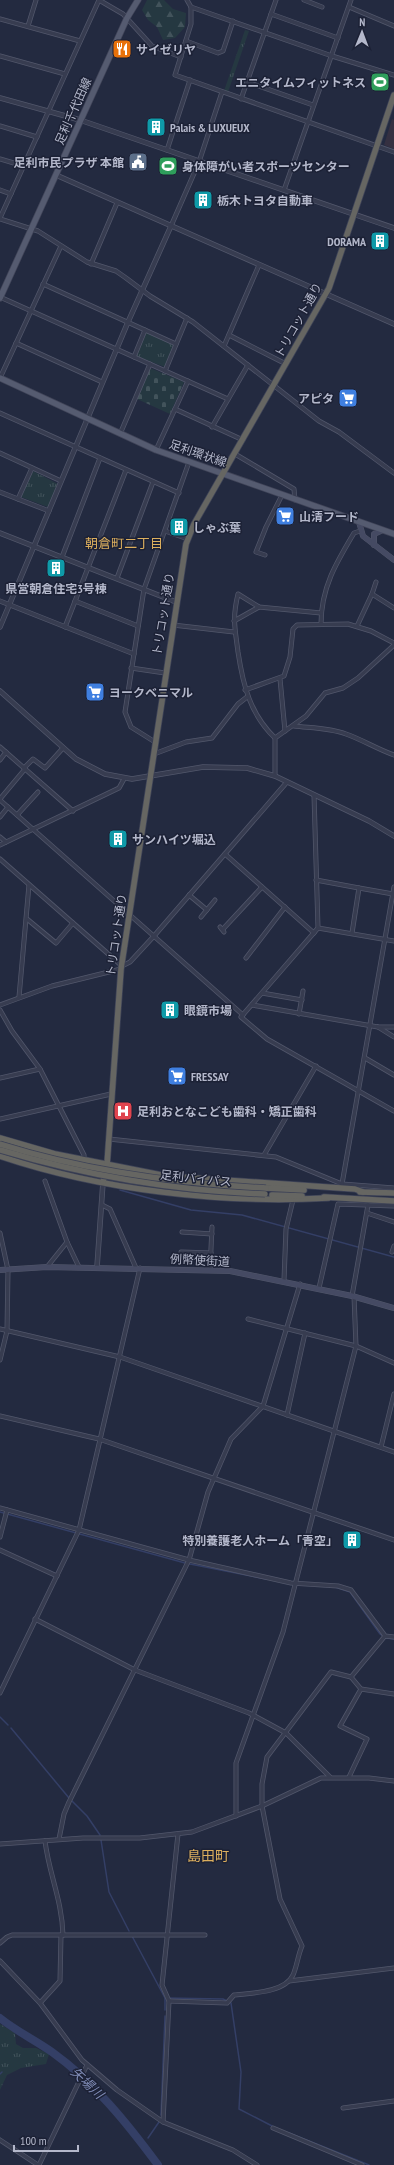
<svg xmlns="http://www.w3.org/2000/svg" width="394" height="2165" viewBox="0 0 394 2165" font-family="'PT Sans Narrow','Noto Sans JP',sans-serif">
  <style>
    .medical { fill: #353041 }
    .forest { fill: url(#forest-firs) }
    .cemetery { fill: url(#cemetery-stones) }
    .park { fill: url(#park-tufts) }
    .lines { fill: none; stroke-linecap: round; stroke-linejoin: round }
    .stream { stroke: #343f66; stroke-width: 1.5 }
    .river { stroke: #343f66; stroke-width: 8 }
    .minor-casing { stroke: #52576b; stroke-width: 5 }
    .tertiary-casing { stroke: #52576b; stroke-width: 5.5 }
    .secondary-casing { stroke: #52576b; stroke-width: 6 }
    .primary-casing { stroke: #414559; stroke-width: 7 }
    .trunk-casing { stroke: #3f4458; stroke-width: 7 }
    .minor { stroke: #373c50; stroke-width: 3.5 }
    .tertiary { stroke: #373c50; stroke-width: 4 }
    .secondary { stroke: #454a63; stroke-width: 5 }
    .primary { stroke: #555b70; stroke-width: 5.5 }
    .trunk { stroke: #666662; stroke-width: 5.5 }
    .trunk-bridge-casing { stroke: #3f4458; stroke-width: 7; stroke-linecap: butt }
    .trunk-bridge { stroke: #666662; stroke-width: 5.5 }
    .labels { text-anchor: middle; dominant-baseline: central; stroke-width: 3; stroke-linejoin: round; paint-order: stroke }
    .poi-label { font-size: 12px; font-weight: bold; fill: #b4b8cb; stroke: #1c2135; text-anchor: start }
    .street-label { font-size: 12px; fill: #b4b8cb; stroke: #1c2135 }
    .neighbourhood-label { font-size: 13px; fill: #dcaf5e; stroke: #1c2135 }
    .water-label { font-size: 13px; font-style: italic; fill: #818db8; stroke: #1c2135 }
    .quarter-label { font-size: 14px; fill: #dcaf5e; stroke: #1c2135 }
  </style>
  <defs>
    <pattern id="forest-firs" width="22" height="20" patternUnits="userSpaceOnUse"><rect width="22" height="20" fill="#253841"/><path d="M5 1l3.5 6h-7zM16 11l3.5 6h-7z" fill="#42535b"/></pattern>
    <pattern id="cemetery-stones" width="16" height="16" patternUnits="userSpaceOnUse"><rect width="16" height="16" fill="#253841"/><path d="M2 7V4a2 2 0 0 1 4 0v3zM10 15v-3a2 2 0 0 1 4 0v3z" fill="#42535b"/></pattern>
    <pattern id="park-tufts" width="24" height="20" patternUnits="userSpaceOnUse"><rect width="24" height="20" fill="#253841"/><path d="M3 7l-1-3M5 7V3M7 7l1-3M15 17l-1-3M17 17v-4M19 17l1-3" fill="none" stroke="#42535b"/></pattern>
  </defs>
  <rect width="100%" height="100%" fill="#232a40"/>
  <!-- medical -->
  <g class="medical">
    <path d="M392,119l2,1v29l-10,-4z"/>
    <path d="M119,1103l9,1 -2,15 -8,-1z"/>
  </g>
  <!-- forest -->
  <path class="forest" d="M147,0h17l9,9 13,4 -1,14 -10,11 -12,2 -6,-13 -9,-7 -6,-10z"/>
  <!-- cemetery -->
  <path class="cemetery" d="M150,368l34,14 -14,32 -33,-15z"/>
  <!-- park -->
  <g class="park">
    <path d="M245,30l4,1 -21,61 -4,-1z"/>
    <path d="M148,332l24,12 1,2 -8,21 -29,-11 10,-23z"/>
    <path d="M33,471l25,13 -10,23 -27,-10z"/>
    <path d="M0,2024l15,9 1,11 7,4h13l13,6 -3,10 -25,4 -14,7 -7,15z"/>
  </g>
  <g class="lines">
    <!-- stream -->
    <g class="stream">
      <path d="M120,1190l71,20 51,5 152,42"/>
      <path d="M0,1512l185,51 81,16"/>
      <path d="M335,1587l15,5 30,42 6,4 8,1"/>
      <path d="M0,1717l8,8"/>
      <path d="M11,1728l58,70"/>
      <path d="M72,1801l15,15 13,19"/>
      <path d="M101,1840l8,52 20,39"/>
      <path d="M132,1936l33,62v12"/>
      <path d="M165,1998l58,1 8,4 10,69 -2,37 35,18"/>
      <path d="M0,2074l2,-2"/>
      <path d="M161,2115l4,-99"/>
      <path d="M289,2133l80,32"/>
      <path d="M148,2138l11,-16"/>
    </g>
    <!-- river -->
    <path class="river" d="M0,2018c16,13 35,22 52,34 42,30 75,71 106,113"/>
    <defs>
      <g id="minor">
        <path d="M187,0l4,7 141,49 62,19"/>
        <path d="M304,0l18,7"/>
        <path d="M191,7v17l-16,51 219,77"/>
        <path d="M349,7l45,19"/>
        <path d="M271,14l67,24"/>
        <path d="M0,19l80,22"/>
        <path d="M28,26l8,-26"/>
        <path d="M186,41l32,12 5,-2 10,-30"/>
        <path d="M0,56l65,18"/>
        <path d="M247,82l66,23"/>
        <path d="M241,99l35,-99"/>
        <path d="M0,126l37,11"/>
        <path d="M167,150l23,-70"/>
        <path d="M0,159l24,7"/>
        <path d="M0,190l11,4"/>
        <path d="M284,190l67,-190"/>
        <path d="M0,218l99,-218 24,14 29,32 29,11"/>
        <path d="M0,219l38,12 49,31 29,9 10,7 24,18 43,26 126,99 20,11 55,41"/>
        <path d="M171,226l28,-64 23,-70"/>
        <path d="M91,264l26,-61"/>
        <path d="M43,284l133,60"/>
        <path d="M0,297l228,102"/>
        <path d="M229,335l57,29"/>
        <path d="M16,343l86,39"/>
        <path d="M224,346l35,-81"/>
        <path d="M134,357l11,-27"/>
        <path d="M165,371l22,-53"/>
        <path d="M0,378l61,-132"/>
        <path d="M175,409l68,31"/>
        <path d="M0,413l179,80"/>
        <path d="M212,427l36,-62"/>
        <path d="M120,434l30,-70"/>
        <path d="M156,450l32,-69"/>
        <path d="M0,453l61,28"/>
        <path d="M235,454l59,35 1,11"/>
        <path d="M0,492l49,19"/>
        <path d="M18,499l14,-31"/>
        <path d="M165,531l23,8"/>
        <path d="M265,555l-9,-3 10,-25 16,-32"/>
        <path d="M62,557l38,-99"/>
        <path d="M117,578l36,-96"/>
        <path d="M376,582l-4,12 22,14"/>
        <path d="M0,601l134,53"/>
        <path d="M75,601l63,25"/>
        <path d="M234,621l25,-14"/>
        <path d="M321,624c0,-36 15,-61 33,-91l6,-2"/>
        <path d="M173,625l61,7"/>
        <path d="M357,626l15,-32"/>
        <path d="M65,627l61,-157"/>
        <path d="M131,668l34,5"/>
        <path d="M280,679l5,52"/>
        <path d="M245,690l39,-14 6,-19 3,-28 4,-4 51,-1 23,7 23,12"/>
        <path d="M294,726c17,2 36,2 52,8 17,6 31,15 48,21"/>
        <path d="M275,738c-25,-24 -32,-53 -37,-86 -3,-24 -6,-33 0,-58l21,13 62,6"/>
        <path d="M155,742l-24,-15 -6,-15 19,-123 45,-127"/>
        <path d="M0,747l73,64"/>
        <path d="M154,754l32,-12 26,-4 26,-34 9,-7"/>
        <path d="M0,760l6,-8"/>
        <path d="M24,768l9,-9 12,9 18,-20"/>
        <path d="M275,776v-38l31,-22 19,-23 18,-5 15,-10 36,-33"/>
        <path d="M314,795l4,133 -77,89 26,22 127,72"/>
        <path d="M0,799l25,-30"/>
        <path d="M0,800l243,215"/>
        <path d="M17,815l21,-23"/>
        <path d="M0,817l8,-10"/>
        <path d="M0,837l6,5"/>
        <path d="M0,845l119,-57 5,-9"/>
        <path d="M225,854l89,79"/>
        <path d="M0,859l122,107 8,-4 24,-26 133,-154"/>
        <path d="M316,880l43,8 -7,45"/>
        <path d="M359,888l34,6"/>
        <path d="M189,895l18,15"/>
        <path d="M201,917l14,-17"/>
        <path d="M27,919l29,24 17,-20"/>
        <path d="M220,927l4,5"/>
        <path d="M318,928l76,13"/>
        <path d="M223,929l39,-42"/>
        <path d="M246,958l39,-51"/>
        <path d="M262,993l40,7"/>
        <path d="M19,997l10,-112"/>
        <path d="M0,1005l52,-19 69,-17"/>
        <path d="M252,1005l126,22h16"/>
        <path d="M0,1010l12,21 28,38 44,86v5"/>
        <path d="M299,1014l4,-23"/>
        <path d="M378,1027l16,10"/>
        <path d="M365,1058l29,17"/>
        <path d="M0,1078l40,-9"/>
        <path d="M0,1119l111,-25"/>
        <path d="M109,1139l167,18 66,27 52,4"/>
        <path d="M264,1155l52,-89"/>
        <path d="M45,1181l22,61 12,25"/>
        <path d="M342,1184l52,-297"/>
        <path d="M102,1205l8,4 26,59"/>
        <path d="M367,1213l27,9"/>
        <path d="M182,1232l30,2"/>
        <path d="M0,1233l8,37 -1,61 -7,29"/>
        <path d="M181,1252l30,1"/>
        <path d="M392,1252l2,-6"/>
        <path d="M47,1267l20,-25"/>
        <path d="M210,1270l2,-43"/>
        <path d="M284,1280l2,-51 7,-29"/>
        <path d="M319,1288l19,-84 56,2"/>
        <path d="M352,1296l16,-91"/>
        <path d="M248,1319l108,27 38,17"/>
        <path d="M0,1329l120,28 274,95"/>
        <path d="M287,1415l18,-82"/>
        <path d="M0,1416l99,23 295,101"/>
        <path d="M381,1447l13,-53"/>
        <path d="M0,1508l189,52 102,23 47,3 13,4 32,43 2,3 9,1"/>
        <path d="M0,1537l7,-27"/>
        <path d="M0,1550l57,26"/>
        <path d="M35,1619l100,51 114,43 37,20 44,44"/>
        <path d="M351,1677l10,12 33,5"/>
        <path d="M0,1693l79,-163 61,-262"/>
        <path d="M349,1777l18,-38 -27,-13 21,-37"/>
        <path d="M236,1816v-53l47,-131 73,-286 -2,-50"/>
        <path d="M59,1839l5,-25 5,-12 120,-242 19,-68 23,-53 32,-33 37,-122"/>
        <path d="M45,1841c4,33 17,59 18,94"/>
        <path d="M0,1844l83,-6h57l52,-6 70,-26 59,-28h48l25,3"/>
        <path d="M0,1943l7,-6 5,-2h193"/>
        <path d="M0,1961l40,42 42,57 35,30 46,32 70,28 24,15"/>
        <path d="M289,1981l105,-13"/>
        <path d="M169,2001l58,2 7,-8c16,-2 51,-2 59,-20 4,-9 5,-20 9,-29l-22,-47 -18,-93v-22l5,-27 64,-85 20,5 34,-41"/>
        <path d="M40,2003l20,-22 1,-46"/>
        <path d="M343,2108l51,-7"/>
        <path d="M163,2122l6,-121 -7,-16 16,-151"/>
        <path d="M273,2128l89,37"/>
        <path d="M0,2140l38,25"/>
        <path d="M39,2165l48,-100"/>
      </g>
      <g id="tertiary">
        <path d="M0,98l80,22 314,108"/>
        <path d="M56,175l338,149"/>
        <path d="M0,533l176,69"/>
        <path d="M0,627l128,-305 43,-96"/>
        <path d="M0,691l76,68 29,15 27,5 71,-12 44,1 28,8 94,45 25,15"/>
        <path d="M97,1267l6,-85"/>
      </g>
      <g id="secondary">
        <path d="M359,522l4,14 31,24"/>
        <path d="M374,545v-11l9,-4"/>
        <path d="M0,1270l47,-3 183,4 122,25 42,12"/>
      </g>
      <g id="primary">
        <path d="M0,298l127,-280 11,-18"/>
        <path d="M0,378l156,72 238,84"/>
      </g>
      <g id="trunk">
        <path d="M0,1138l55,16 111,22 189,13 8,3"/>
        <path d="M0,1156c101,34 222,48 328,42"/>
        <path d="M103,1182l4,-17 14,-196 65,-425 8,-20 135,-236 65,-193"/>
        <path d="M266,1188l38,2"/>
        <path d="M360,1192l34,1"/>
        <path d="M272,1195l30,1"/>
        <path d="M324,1197l70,4"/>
      </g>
    </defs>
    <!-- minor casing -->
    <use href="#minor" class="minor-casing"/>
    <!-- tertiary casing -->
    <use href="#tertiary" class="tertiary-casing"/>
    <!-- secondary casing -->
    <use href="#secondary" class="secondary-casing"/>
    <!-- primary casing -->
    <use href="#primary" class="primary-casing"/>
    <!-- trunk casing -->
    <use href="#trunk" class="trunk-casing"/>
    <!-- minor -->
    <use href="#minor" class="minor"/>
    <!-- tertiary -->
    <use href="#tertiary" class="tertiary"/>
    <!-- secondary -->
    <use href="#secondary" class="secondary"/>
    <!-- primary -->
    <use href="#primary" class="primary"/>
    <!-- trunk -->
    <use href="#trunk" class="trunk"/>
    <defs>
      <g id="trunk-bridge">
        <path d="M0,1144c86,27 175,39 266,44"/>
        <path d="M0,1150c87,26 174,41 265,44"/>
      </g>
    </defs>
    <!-- trunk-bridge casing -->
    <use href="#trunk-bridge" class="trunk-bridge-casing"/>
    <!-- trunk-bridge -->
    <use href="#trunk-bridge" class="trunk-bridge"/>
  </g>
  <!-- icons -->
  <defs>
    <symbol id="restaurant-square" viewBox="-11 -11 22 22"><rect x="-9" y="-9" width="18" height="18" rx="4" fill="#e8710a" stroke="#1c2135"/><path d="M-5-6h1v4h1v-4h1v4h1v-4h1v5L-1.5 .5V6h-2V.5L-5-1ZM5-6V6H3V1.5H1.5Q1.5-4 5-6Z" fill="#fff"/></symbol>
    <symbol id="stadium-square" viewBox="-11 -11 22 22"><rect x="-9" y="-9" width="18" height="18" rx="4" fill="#2e9e5b" stroke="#1c2135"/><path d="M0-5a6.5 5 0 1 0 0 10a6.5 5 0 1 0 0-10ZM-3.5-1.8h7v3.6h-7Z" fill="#fff"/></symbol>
    <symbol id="building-square" viewBox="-11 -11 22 22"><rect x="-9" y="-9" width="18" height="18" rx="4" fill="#0f9aa8" stroke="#1c2135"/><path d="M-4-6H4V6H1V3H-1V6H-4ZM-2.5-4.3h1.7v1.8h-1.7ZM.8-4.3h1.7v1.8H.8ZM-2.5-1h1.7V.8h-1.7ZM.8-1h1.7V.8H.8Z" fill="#fff"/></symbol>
    <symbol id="civic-square" viewBox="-11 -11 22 22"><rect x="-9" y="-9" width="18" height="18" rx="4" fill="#5c6f8a" stroke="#1c2135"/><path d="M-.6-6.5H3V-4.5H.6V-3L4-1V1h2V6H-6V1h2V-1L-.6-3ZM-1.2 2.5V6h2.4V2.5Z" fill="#fff"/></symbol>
    <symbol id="supermarket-square" viewBox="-11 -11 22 22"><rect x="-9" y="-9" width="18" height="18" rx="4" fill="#3f7fe0" stroke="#1c2135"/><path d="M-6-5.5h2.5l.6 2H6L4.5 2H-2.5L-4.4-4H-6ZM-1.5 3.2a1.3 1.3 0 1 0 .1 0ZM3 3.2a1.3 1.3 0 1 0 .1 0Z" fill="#fff"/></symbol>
    <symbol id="hospital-square" viewBox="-11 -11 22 22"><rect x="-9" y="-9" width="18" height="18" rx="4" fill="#e0444e" stroke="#1c2135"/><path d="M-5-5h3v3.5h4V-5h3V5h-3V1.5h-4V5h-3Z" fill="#fff"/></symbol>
  </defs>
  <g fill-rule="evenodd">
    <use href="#restaurant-square" x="111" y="38" width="22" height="22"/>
    <use href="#stadium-square" x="369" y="71" width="22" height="22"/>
    <use href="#building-square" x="145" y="116" width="22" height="22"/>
    <use href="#civic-square" x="127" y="151" width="22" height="22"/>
    <use href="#stadium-square" x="157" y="155" width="22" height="22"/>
    <use href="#building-square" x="192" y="189" width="22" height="22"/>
    <use href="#building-square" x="369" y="230" width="22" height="22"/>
    <use href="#supermarket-square" x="337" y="387" width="22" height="22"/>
    <use href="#supermarket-square" x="274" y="505" width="22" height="22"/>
    <use href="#building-square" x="168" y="516" width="22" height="22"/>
    <use href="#building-square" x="45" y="557" width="22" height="22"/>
    <use href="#supermarket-square" x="84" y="681" width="22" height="22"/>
    <use href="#building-square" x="107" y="828" width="22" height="22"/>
    <use href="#building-square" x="159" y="999" width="22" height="22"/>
    <use href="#supermarket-square" x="166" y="1065" width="22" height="22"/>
    <use href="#hospital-square" x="112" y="1100" width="22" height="22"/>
    <use href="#building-square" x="341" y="1529" width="22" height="22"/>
  </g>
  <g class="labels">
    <!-- poi labels -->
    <g class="poi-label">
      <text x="136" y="49">サイゼリヤ</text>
      <text x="366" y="82" text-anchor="end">エニタイムフィットネス</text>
      <text x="170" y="127">Palais &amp; LUXUEUX</text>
      <text x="124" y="162" text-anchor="end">足利市民プラザ 本館</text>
      <text x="182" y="166">身体障がい者スポーツセンター</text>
      <text x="217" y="200">栃木トヨタ自動車</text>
      <text x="366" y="241" text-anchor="end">DORAMA</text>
      <text x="334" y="398" text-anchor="end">アピタ</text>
      <text x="299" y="516">山清フード</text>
      <text x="193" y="527">しゃぶ葉</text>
      <text x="56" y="588" text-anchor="middle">県営朝倉住宅3号棟</text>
      <text x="109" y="692">ヨークベニマル</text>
      <text x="132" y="839">サンハイツ堀込</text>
      <text x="184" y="1010">眼鏡市場</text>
      <text x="191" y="1076">FRESSAY</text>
      <text x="137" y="1111">足利おとなこども歯科・矯正歯科</text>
      <text x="338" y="1540" text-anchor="end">特別養護老人ホーム「青空」</text>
    </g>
    <!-- street labels -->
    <g class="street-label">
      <text transform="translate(73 111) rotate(-66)">足利千代田線</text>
      <text transform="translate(298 320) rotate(-61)">トリコット通り</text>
      <text transform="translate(198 453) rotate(19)">足利環状線</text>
      <text transform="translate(163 614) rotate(-81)">トリコット通り</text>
      <text transform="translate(116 935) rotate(-82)">トリコット通り</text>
      <text transform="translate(196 1178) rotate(6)">足利バイパス</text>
      <text transform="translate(200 1260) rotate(3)">例幣使街道</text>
    </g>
    <!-- neighbourhood labels -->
    <g class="neighbourhood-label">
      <text x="124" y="543">朝倉町二丁目</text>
    </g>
    <!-- water labels -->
    <g class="water-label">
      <text transform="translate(87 2083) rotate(43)">矢場川</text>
    </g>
    <!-- quarter labels -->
    <g class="quarter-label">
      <text x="208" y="1856">島田町</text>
    </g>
  </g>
  <!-- north arrow -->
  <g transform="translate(362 32) rotate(1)" stroke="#1c2135" stroke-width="3" paint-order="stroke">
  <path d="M0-3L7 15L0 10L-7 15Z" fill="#b4b8cb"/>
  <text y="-6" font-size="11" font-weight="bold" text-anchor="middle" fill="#b4b8cb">N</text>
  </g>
  <!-- scale -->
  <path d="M14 2145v6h64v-6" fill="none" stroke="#b4b8cb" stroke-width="2"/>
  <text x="20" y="2145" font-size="12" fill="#b4b8cb" stroke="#1c2135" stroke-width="3" paint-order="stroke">100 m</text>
</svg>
